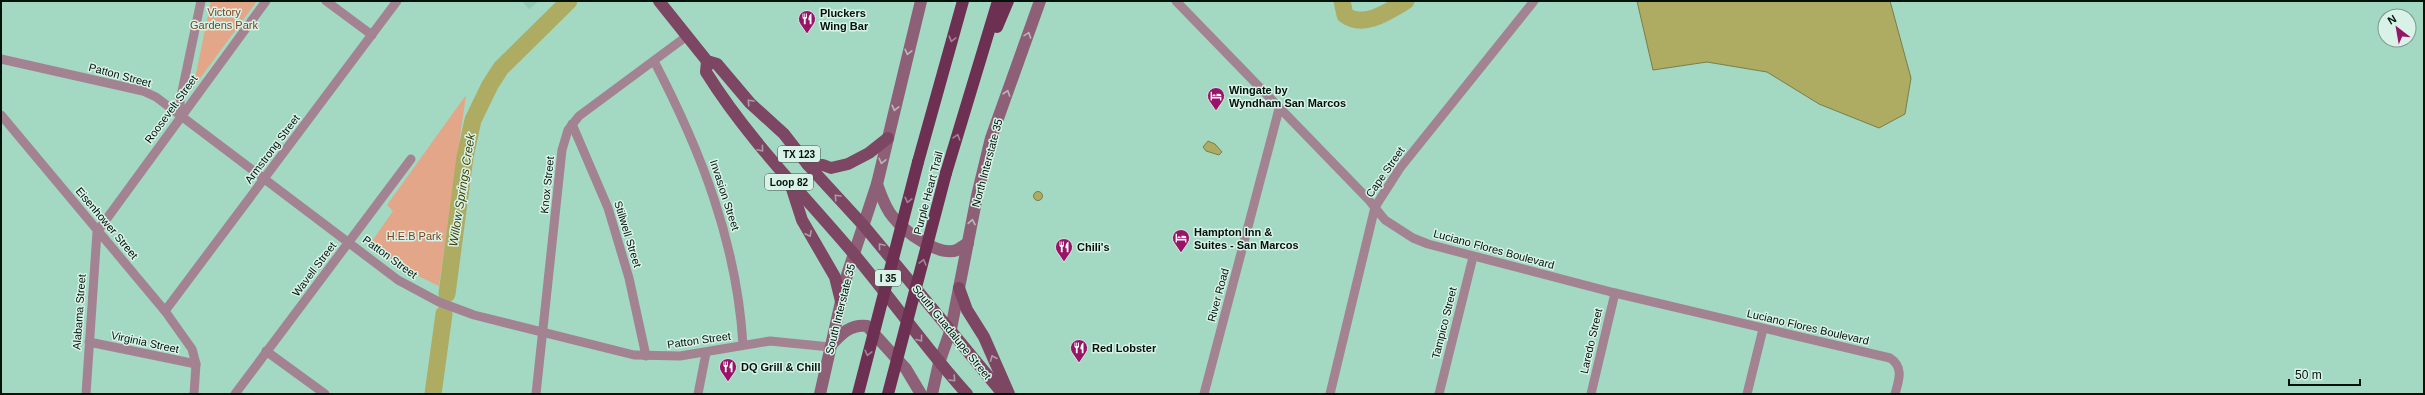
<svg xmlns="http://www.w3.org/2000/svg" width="2425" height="395" viewBox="0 0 2425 395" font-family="Arial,sans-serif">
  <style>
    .built { fill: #90cdb6 }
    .green { fill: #e3a688 }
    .water { fill: #adac62; stroke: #797e48 }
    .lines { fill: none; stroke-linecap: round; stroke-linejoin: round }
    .river { stroke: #adac62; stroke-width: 17 }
    .street { stroke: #a38392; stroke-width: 9 }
    .secondary { stroke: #8d6077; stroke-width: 12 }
    .primary { stroke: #7d4763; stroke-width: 12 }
    .highway { stroke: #6e3052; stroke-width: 12 }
    .highway-bridge { stroke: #6e3052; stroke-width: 12 }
    .oneway { stroke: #bab8ba }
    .oneway2 { stroke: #9e8795 }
    .oneway3 { stroke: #aa9ca5 }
    .labels { text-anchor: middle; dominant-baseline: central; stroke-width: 3; stroke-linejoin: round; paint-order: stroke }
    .shield { fill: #d8f2e7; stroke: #42554d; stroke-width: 1 }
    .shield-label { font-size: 10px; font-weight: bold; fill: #01120b }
    .park-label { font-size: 11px; fill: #81411c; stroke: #d8f2e7 }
    .poi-label { font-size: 11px; font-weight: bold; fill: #01120b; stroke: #d8f2e7; text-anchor: start }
    .street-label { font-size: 11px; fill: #01120b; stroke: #d8f2e7 }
    .water-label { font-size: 12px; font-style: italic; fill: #414002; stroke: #d8f2e7 }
  </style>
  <rect width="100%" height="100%" fill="#a3d8c3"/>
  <!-- built -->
  <path class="built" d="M522,1h17l-10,8z"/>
  <!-- green -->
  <g class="green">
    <path d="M211,1h46l-64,87z"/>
    <path d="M466,95l-27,191 -29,-14 -40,-28 23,-33 -6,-6z"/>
  </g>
  <!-- water -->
  <g class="water">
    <path d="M1637,1h253l21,77 -6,36 -26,14 -60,-24 -52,-32 -60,-10 -54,8z"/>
    <path d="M1208,141l7,3 7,8 -3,3 -13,-4 -3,-4z"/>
    <circle cx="1038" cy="196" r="4.5"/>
  </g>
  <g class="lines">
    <!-- river -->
    <g class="river">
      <path d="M1342,1l3,14c19,14 44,-4 61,-14"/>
      <path d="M447,294l18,-137 8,-37 17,-35 11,-17 68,-67"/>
      <path d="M433,394l11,-80"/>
    </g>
    <!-- street -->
    <g class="street">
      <path d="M326,1l46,34"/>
      <path d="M1176,1l192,198 17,21 28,18 15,6 187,49 275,65c14,9 9,22 5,36"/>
      <path d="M1,59l142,32 13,6 242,183 41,22 35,13 160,40 46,1 90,-15 60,6"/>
      <path d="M654,61c47,90 83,182 89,284"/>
      <path d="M1,115l164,196 27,38 4,15 -2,30"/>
      <path d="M181,116l-1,-15 21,-100"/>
      <path d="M572,124l36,84 21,70 17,78"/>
      <path d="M165,311l232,-310"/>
      <path d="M89,342l107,22"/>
      <path d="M266,351l59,43"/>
      <path d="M86,394l11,-162 169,-231"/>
      <path d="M235,394l176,-235"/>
      <path d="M536,394l26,-244 6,-20 11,-14 108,-80"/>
      <path d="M698,394l8,-41"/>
      <path d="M1204,394l75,-285"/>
      <path d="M1330,394l45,-187 25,-39 134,-167"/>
      <path d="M1439,394l34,-137"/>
      <path d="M1591,394l24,-101"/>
      <path d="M1747,394l16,-65"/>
    </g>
    <!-- secondary -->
    <g class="secondary">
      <path d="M877,184c4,11 8,24 16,33 11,14 45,40 64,33 4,-2 7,-5 11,-7"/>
      <path d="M832,344c10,-11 19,-20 35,-18l39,43 15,25"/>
      <path d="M820,394l27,-119 30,-91 44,-183"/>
      <path d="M932,394l7,-31 12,-34 26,-133 14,-58 49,-137"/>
    </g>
    <!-- primary -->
    <g class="primary">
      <path d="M659,1l48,60 10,3 33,39 34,31 24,31 56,61 139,168"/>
      <path d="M707,61l-1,11c42,67 96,121 147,181 39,46 73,96 114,141"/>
      <path d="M808,165h15l8,3 17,-4 21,-11 19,-15"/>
      <path d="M792,189l10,31 33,57 6,24"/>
      <path d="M959,288l8,22 17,27 25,57"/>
    </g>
    <!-- highway -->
    <g class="highway">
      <path d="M997,27l11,-26"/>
      <path d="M918,162l45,-161"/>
      <path d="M946,173l52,-172"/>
    </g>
    <!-- highway-bridge -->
    <g class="highway-bridge">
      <path d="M858,394l60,-232"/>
      <path d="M888,394l58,-221"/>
    </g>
  </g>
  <!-- one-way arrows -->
  <defs><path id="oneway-chevron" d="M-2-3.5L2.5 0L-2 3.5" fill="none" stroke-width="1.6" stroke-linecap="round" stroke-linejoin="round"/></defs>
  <g class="oneway">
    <use href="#oneway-chevron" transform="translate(1028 35) rotate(-70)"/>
    <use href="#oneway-chevron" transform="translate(908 52) rotate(104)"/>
    <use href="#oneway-chevron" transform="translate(1007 93) rotate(-71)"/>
    <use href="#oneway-chevron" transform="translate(895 108) rotate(104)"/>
    <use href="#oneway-chevron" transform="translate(882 161) rotate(103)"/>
    <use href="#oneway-chevron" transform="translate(972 222) rotate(-79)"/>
  </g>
  <g class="oneway2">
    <use href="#oneway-chevron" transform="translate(952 39) rotate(105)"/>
    <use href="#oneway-chevron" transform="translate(957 137) rotate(-73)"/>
    <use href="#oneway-chevron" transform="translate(908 200) rotate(104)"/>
    <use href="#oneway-chevron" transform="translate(923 262) rotate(-75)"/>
    <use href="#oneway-chevron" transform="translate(868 353) rotate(104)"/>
  </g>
  <g class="oneway3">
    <use href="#oneway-chevron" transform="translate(750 102) rotate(-133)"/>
    <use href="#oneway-chevron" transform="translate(761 149) rotate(50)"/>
    <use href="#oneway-chevron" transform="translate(837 197) rotate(-133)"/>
    <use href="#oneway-chevron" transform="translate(809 234) rotate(64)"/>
    <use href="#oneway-chevron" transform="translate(881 246) rotate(-130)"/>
    <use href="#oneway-chevron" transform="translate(920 339) rotate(52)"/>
    <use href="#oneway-chevron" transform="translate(993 358) rotate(-113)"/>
    <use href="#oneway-chevron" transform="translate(953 379) rotate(47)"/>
  </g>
  <!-- icons -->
  <defs>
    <symbol id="restaurant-pin" viewBox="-11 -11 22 30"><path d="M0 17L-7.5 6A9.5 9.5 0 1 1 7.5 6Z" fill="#991469" stroke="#d8f2e7"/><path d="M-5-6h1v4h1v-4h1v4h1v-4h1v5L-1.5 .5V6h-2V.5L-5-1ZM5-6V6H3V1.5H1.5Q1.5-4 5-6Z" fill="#fff"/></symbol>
    <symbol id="hotel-pin" viewBox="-11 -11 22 30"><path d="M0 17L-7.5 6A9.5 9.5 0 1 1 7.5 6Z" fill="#991469" stroke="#d8f2e7"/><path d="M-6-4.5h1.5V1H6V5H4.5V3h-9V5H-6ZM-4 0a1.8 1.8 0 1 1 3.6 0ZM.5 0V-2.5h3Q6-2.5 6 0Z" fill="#fff"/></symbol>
  </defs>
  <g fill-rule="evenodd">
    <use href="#restaurant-pin" x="797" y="9" width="20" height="27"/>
    <use href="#hotel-pin" x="1206" y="86" width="20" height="27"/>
    <use href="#hotel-pin" x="1171" y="228" width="20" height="27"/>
    <use href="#restaurant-pin" x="1054" y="237" width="20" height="27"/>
    <use href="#restaurant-pin" x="1069" y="338" width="20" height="27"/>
    <use href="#restaurant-pin" x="718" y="357" width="20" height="27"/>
  </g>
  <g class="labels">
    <!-- shield labels -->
    <g class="shield">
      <rect x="778" y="146" width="42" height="16" rx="3"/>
      <rect x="765" y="174" width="48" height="16" rx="3"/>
      <rect x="875" y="270" width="26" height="16" rx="3"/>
    </g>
    <g class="shield-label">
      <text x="799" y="154">TX 123</text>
      <text x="789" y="182">Loop 82</text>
      <text x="888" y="278">I 35</text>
    </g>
    <!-- park labels -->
    <g class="park-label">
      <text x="224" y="12">Victory<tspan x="224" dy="13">Gardens Park</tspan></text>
      <text x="414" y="236">H.E.B Park</text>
    </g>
    <!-- poi labels -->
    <g class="poi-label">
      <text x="820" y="13">Pluckers<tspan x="820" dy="13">Wing Bar</tspan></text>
      <text x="1229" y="90">Wingate by<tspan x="1229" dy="13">Wyndham San Marcos</tspan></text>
      <text x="1194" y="232">Hampton Inn &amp;<tspan x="1194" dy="13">Suites - San Marcos</tspan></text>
      <text x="1077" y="247">Chili's</text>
      <text x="1092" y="348">Red Lobster</text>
      <text x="741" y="367">DQ Grill &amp; Chill</text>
    </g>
    <!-- street labels -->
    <g class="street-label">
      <text transform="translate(120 75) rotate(15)">Patton Street</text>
      <text transform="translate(171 109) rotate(-54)">Roosevelt Street</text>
      <text transform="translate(272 149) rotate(-53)">Armstrong Street</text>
      <text transform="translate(987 163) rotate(-75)">North Interstate 35</text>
      <text transform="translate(1385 172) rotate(-55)">Cape Street</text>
      <text transform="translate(547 185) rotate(-84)">Knox Street</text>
      <text transform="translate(928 193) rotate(-75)">Purple Heart Trail</text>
      <text transform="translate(725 195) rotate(72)">Invasion Street</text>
      <text transform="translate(107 223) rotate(50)">Eisenhower Street</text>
      <text transform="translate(628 234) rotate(73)">Stillwell Street</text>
      <text transform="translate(1494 249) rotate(15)">Luciano Flores Boulevard</text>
      <text transform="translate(390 257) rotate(36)">Patton Street</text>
      <text transform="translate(314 269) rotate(-53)">Wavell Street</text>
      <text transform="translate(1218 295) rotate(-75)">River Road</text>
      <text transform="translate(840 309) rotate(-76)">South Interstate 35</text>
      <text transform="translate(79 312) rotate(-86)">Alabama Street</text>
      <text transform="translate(1444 323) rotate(-76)">Tampico Street</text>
      <text transform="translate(1808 327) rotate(13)">Luciano Flores Boulevard</text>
      <text transform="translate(952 332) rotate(51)">South Guadalupe Street</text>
      <text transform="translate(699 340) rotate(-8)">Patton Street</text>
      <text transform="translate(1591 341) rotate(-77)">Laredo Street</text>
      <text transform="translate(145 342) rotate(12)">Virginia Street</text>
    </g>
    <!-- water labels -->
    <g class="water-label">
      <text transform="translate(462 190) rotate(-81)">Willow Springs Creek</text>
    </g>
  </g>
  <!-- border -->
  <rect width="2425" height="395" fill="none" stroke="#01120b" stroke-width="4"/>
  <!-- north arrow -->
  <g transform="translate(2397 28) rotate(329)"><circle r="19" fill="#d8f2e7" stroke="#82988f"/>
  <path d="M0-3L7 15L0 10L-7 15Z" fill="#991469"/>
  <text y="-6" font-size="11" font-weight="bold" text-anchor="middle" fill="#01120b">N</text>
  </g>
  <!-- scale -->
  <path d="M2289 379v6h71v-6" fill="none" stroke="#01120b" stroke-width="2"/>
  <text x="2295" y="379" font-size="12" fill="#01120b" stroke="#d8f2e7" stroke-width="3" paint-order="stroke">50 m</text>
</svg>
